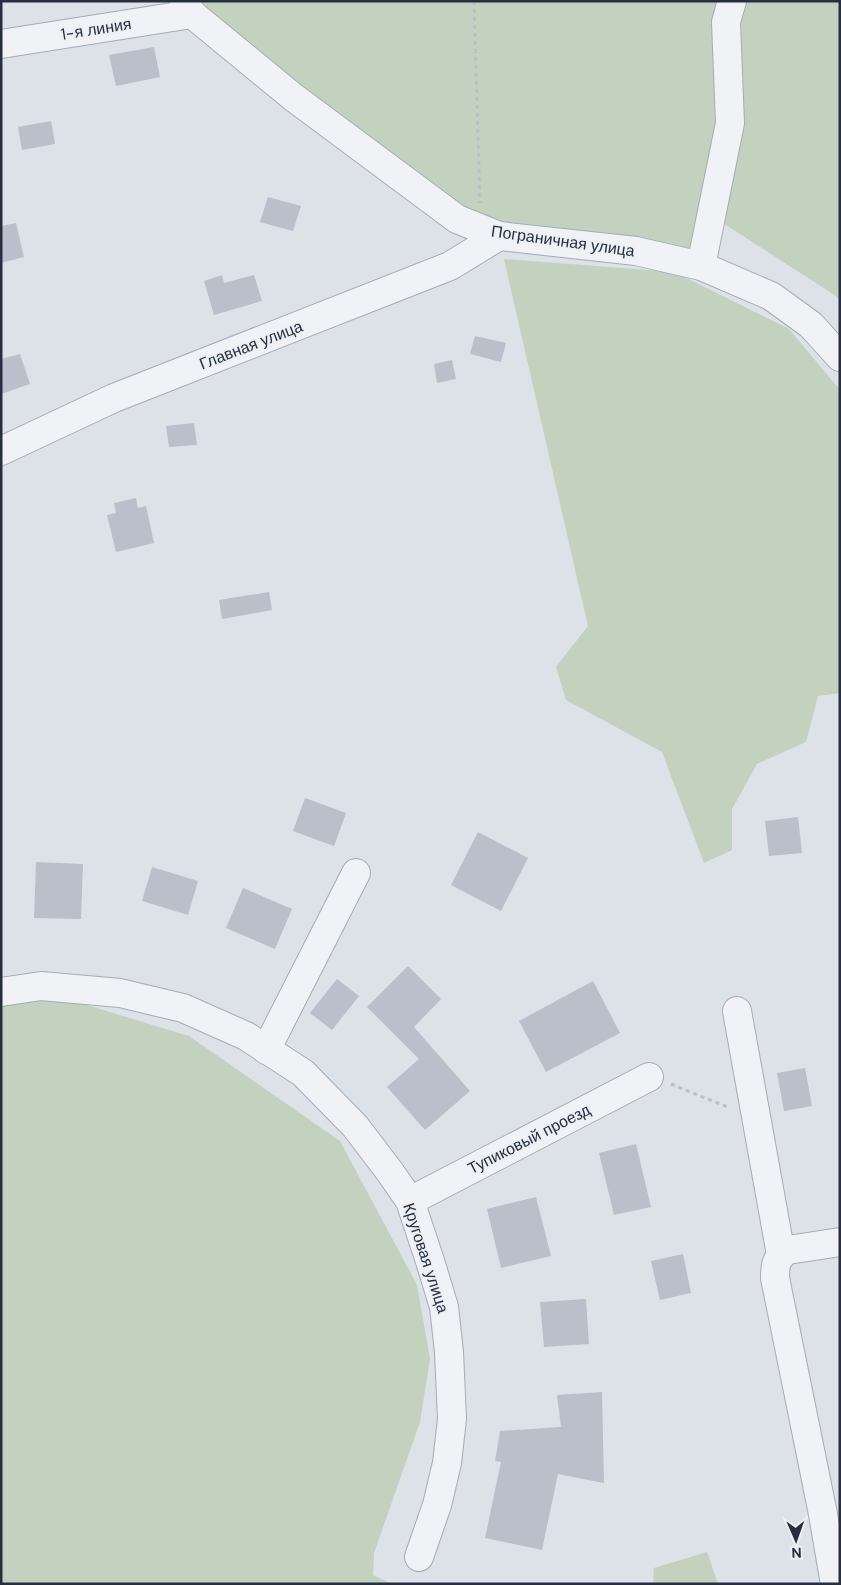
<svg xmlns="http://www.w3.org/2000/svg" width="841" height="1585" viewBox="0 0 841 1585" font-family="'DM Sans',sans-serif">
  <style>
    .green { fill: #c2d2be }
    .building { fill: #babfcb }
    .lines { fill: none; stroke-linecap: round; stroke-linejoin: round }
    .minor-casing { stroke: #a6abb5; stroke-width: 30 }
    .path { stroke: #bbbfc6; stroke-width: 3; stroke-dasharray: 4 4; stroke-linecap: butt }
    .minor { stroke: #f0f2f6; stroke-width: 28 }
    .labels { text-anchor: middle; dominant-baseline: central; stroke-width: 4; stroke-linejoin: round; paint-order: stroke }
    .street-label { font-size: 16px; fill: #262e3f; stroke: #ecf0f5 }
  </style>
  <rect width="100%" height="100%" fill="#dde1e8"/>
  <!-- green -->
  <g class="green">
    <path d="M189,1h651v299l-4,-4 -138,-89 3,59 -202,-30z"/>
    <path d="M504,259l170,13 115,57 51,61v303l-22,3 -12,46 -49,22 -25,45v41l-28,13 -42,-111 -96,-52 -10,-33 32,-41z"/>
    <path d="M60,997l129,39 151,105 77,144 13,74 -10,63 -46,131 -1,22 19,9h-391v-580z"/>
    <path d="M707,1552l11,32h-65l1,-16z"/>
  </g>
  <!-- building -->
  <g class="building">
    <path d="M154,47l6,30 -44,9 -7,-31z"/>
    <path d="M51,121l4,23 -33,6 -4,-23z"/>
    <path d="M268,197l33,9 -8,25 -33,-9z"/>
    <path d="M16,223l8,34 -23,6v-37z"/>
    <path d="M222,275l2,8 30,-8 8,26 -48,14 -10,-34z"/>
    <path d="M475,336l31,7 -5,19 -31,-8z"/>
    <path d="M20,354l10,30 -29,10v-35z"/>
    <path d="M452,360l4,19 -19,4 -3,-19z"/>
    <path d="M194,423l3,22 -28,2 -3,-21z"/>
    <path d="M136,498l2,10 8,-2 8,37 -38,9 -9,-37 9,-2 -2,-10z"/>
    <path d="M269,592l3,18 -50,9 -3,-19z"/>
    <path d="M305,798l41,15 -12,33 -41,-15z"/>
    <path d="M798,817l4,36 -33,3 -4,-35z"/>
    <path d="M478,832l50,26 -27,53 -50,-26z"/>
    <path d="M36,862l47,2 -2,55 -47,-1z"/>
    <path d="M152,867l46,14 -10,34 -46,-14z"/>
    <path d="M243,888l49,21 -17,40 -49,-21z"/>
    <path d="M408,966l33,33 -27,28 56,64 -45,39 -38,-43 32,-28 -52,-52z"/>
    <path d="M337,979l22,17 -27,34 -22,-17z"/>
    <path d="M593,981l27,52 -74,39 -27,-51z"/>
    <path d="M805,1068l7,38 -28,5 -7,-38z"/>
    <path d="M636,1144l15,63 -37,8 -15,-62z"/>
    <path d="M536,1197l15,59 -50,12 -14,-59z"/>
    <path d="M683,1254l8,39 -31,7 -9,-39z"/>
    <path d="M586,1299l3,45 -45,3 -4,-45z"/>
    <path d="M602,1392l2,91 -46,-9 -16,76 -57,-12 16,-76 -6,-1 5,-30 61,-4 -4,-32z"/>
  </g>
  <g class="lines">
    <defs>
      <g id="minor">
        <path d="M184,1l8,13 101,83 164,122 42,17 137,15 65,15 70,30 40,29 29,32"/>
        <path d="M1,44l191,-30"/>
        <path d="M701,266l29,-143 -4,-101 6,-21"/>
        <path d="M1,451l113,-53 336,-132 49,-30"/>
        <path d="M1,992l40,-6 79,7 63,15 63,28 57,37 52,53 35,46 20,29 20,60 14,46 5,45 3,67 -5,44 -10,42 -18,52"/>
        <path d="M737,1011l44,244"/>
        <path d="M266,1050l90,-177"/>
        <path d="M410,1201l239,-124"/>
        <path d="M835,1584l-13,-75 -47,-231c0,-13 1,-21 13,-28l52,-8"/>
      </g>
    </defs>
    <!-- minor casing -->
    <use href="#minor" class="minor-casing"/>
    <!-- path -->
    <g class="path">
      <path d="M474,1l6,202"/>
      <path d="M671,1084l59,24"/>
    </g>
    <!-- minor -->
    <use href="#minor" class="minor"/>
  </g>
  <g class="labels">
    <!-- street labels -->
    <g class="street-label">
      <text transform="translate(96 29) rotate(-9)">1-я линия</text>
      <text transform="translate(563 241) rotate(8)">Пограничная улица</text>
      <text transform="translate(251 345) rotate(-21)">Главная улица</text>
      <text transform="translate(529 1139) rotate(-27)">Тупиковый проезд</text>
      <text transform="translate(426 1258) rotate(72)">Круговая улица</text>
    </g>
  </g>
  <!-- border -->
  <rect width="841" height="1585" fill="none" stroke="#262e3f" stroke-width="5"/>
  <!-- north arrow -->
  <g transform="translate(796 1540) rotate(178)" stroke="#ecf0f5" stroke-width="4" paint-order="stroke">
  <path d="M0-4L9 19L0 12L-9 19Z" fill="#262e3f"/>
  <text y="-8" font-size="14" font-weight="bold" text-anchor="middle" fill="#262e3f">N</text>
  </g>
</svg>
